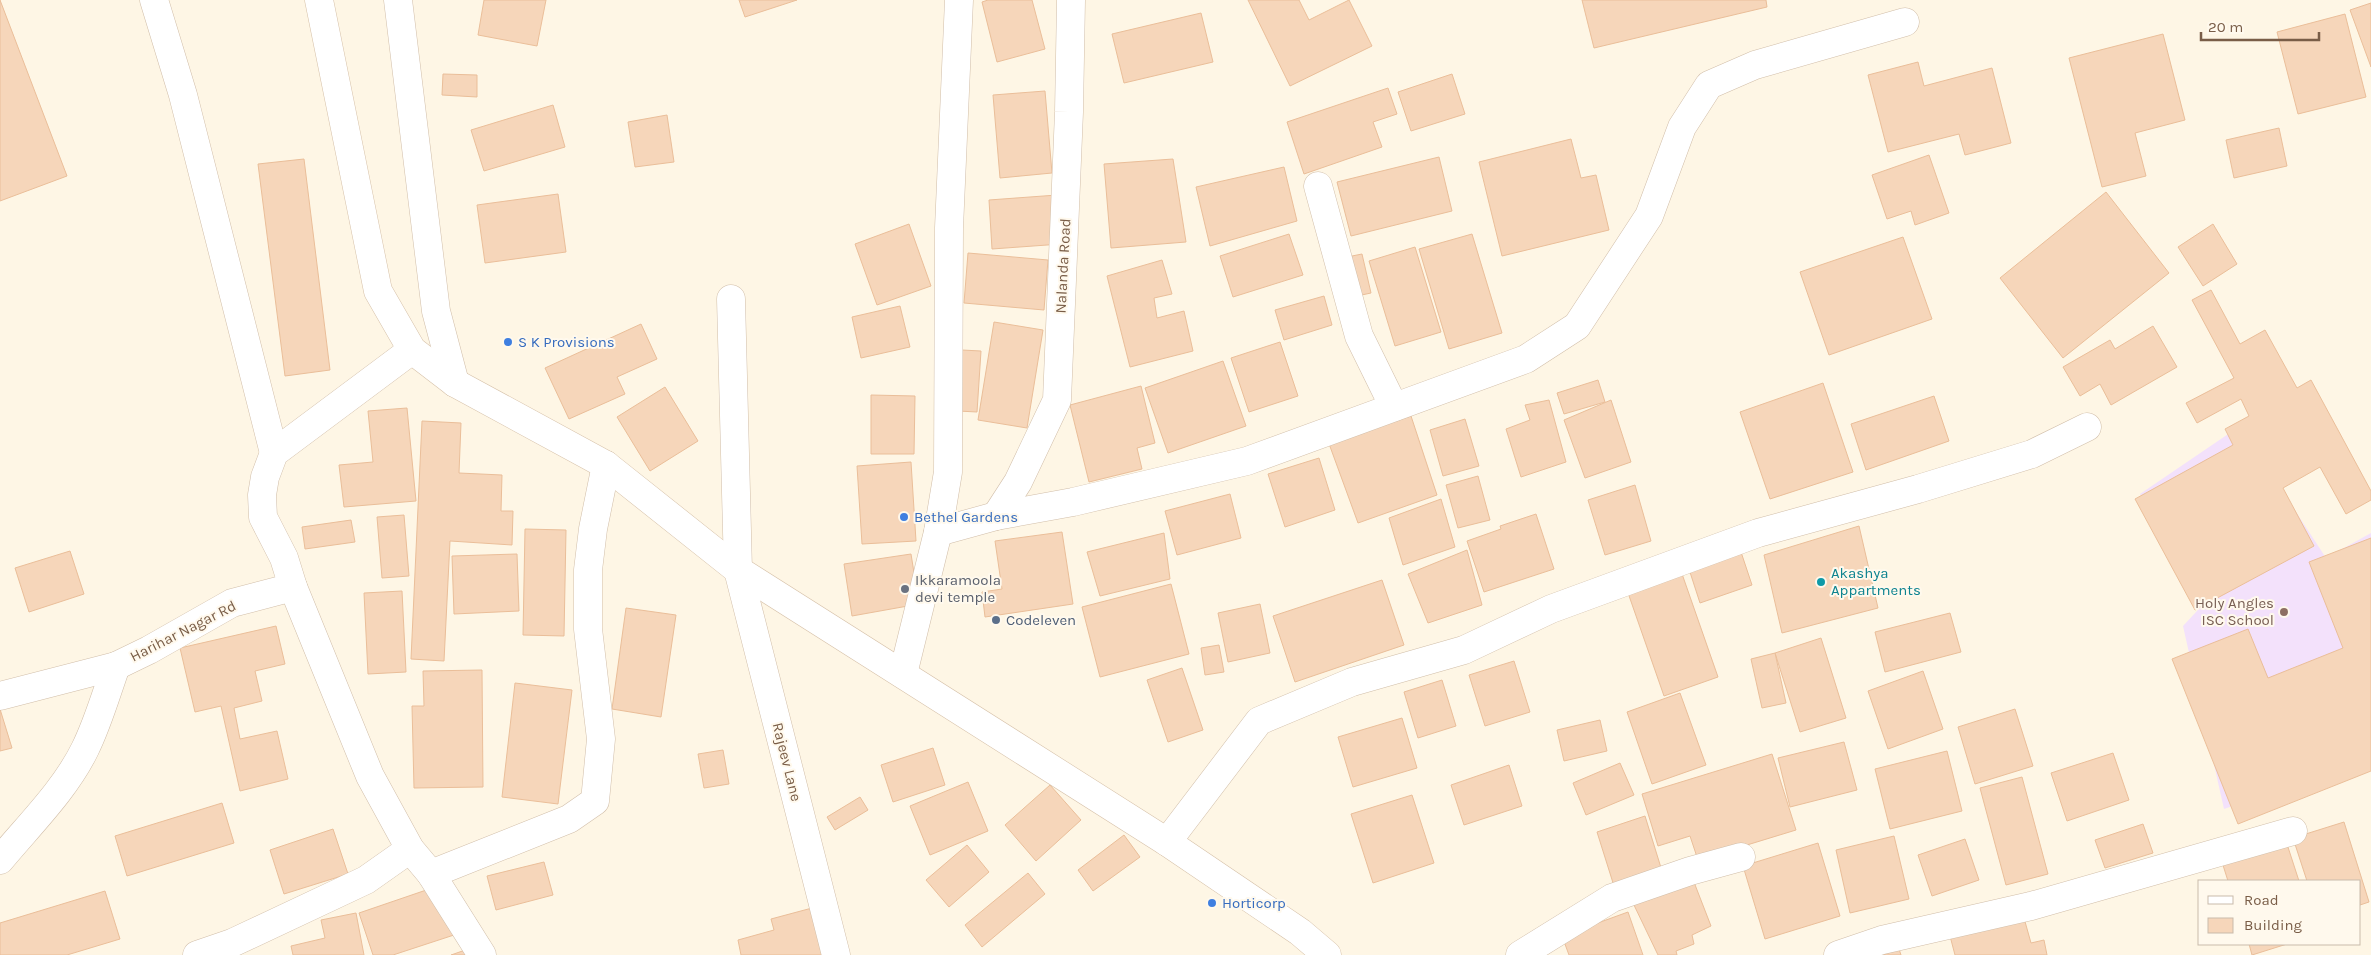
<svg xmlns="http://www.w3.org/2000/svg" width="2371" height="955" viewBox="0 0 2371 955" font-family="Karla,sans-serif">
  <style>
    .education { fill: #f3e1fb }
    .building { fill: #f6d6ba; stroke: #eabe99 }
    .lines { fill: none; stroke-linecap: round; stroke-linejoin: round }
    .street-casing { stroke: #d1bea9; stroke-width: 29 }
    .secondary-casing { stroke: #d6c1a9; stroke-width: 29 }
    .street { stroke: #fff; stroke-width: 28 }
    .secondary { stroke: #fff; stroke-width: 28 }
    .shop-dot { fill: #3f7fe0; stroke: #fff9ed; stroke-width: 2 }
    .culture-dot { fill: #0f9aa8; stroke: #fff9ed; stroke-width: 2 }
    .worship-dot { fill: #6b7280; stroke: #fff9ed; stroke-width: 2 }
    .education-dot { fill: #8d6e63; stroke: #fff9ed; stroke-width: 2 }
    .service-dot { fill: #5c6f8a; stroke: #fff9ed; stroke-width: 2 }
    .labels { text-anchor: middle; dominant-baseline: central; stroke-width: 4; stroke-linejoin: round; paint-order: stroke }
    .street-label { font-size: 15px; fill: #795d47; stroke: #fff9ed }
    .shop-label { font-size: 15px; fill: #366cbe; stroke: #fff9ed; text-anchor: start }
    .culture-label { font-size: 15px; fill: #0d838f; stroke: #fff9ed; text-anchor: start }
    .worship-label { font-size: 15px; fill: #5b616d; stroke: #fff9ed; text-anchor: start }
    .education-label { font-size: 15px; fill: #785e54; stroke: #fff9ed; text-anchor: end }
    .service-label { font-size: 15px; fill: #4e5e75; stroke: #fff9ed; text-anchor: start }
  </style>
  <rect width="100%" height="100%" fill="#fef6e5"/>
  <!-- education -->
  <path class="education" d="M2240,426l86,132 45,-25v225l-147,51 -41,-183 27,-29 -70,-103z"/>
  <!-- building -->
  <g class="building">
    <path d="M0,0l67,176 -67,25z"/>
    <path d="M484,0h62l-9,46 -59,-11z"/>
    <path d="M739,0h58l-52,17z"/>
    <path d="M988,0h44l13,49 -48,13 -15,-60z"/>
    <path d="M1248,0h51l10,20 40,-20 23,46 -82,40z"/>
    <path d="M1582,0h184l1,7 -173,41z"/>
    <path d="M2371,3v64l-21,-57z"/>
    <path d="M1201,13l12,49 -89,21 -12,-49z"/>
    <path d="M2345,14l21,83 -68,17 -21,-82z"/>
    <path d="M2163,34l22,86 -50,13 11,43 -44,11 -33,-129z"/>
    <path d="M1918,62l6,24 68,-18 19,75 -46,12 -6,-21 -71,18 -20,-77z"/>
    <path d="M443,74l34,1v22l-35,-2z"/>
    <path d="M1452,74l13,40 -54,17 -13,-39z"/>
    <path d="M1388,88l9,26 -24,8 9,25 -78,27 -17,-52z"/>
    <path d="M1045,91l7,82 -52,5 -7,-83z"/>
    <path d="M553,105l12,42 -81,24 -13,-41z"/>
    <path d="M667,115l7,47 -39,5 -7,-45z"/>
    <path d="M2279,128l8,38 -53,12 -8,-38z"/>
    <path d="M1571,139l10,39 15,-3 13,55 -107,26 -23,-94z"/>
    <path d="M1929,155l20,58 -34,12 -4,-14 -24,8 -15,-44z"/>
    <path d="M1439,157l13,54 -101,25 -14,-54z"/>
    <path d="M304,159l26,211 -45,6 -27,-212z"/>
    <path d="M1173,159l13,83 -75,6 -7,-84z"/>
    <path d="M1284,167l13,54 -87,25 -14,-59z"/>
    <path d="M2106,192l63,81 -106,85 -63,-80z"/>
    <path d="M558,194l8,58 -81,11 -8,-58z"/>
    <path d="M1057,195l4,49 -69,5 -3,-49z"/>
    <path d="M909,224l22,62 -54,19 -22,-61z"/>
    <path d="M2213,224l24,40 -34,22 -25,-39z"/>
    <path d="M1289,234l14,41 -70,22 -13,-41z"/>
    <path d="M1472,234l30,99 -53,16 -30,-100z"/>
    <path d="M1903,237l29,82 -103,36 -29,-83z"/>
    <path d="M1415,247l26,85 -46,14 -26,-85z"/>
    <path d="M968,253l80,7 -4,50 -80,-7z"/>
    <path d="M1362,254l9,39 -14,3 -10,-39z"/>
    <path d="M1162,260l10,34 -18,4 3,20 27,-7 9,40 -63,16 -23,-91z"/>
    <path d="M2211,290l29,54 25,-14 32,58 14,-8 60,111v9l-25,14 -26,-47 -37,21 31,58 -119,64 -60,-111 98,-54 -8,-16 24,-13 -8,-17 -44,24 -11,-20 48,-25 -42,-78z"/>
    <path d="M1324,296l8,29 -48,15 -9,-30z"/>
    <path d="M900,306l10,41 -49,11 -9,-41z"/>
    <path d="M994,322l49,8 -16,98 -49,-8z"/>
    <path d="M641,324l16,35 -40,18 8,17 -56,25 -24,-51z"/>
    <path d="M2153,326l24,41 -66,38 -11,-21 -20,12 -17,-29 47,-27 5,9z"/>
    <path d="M1280,342l18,54 -49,16 -18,-54z"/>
    <path d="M962,350l19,1 -4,61 -19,-1z"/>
    <path d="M1223,361l23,65 -78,27 -23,-65z"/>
    <path d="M1598,380l7,22 -41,12 -7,-21z"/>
    <path d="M1823,383l30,89 -83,27 -30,-87z"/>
    <path d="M1141,386l14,57 -18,5 5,21 -53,13 -19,-77z"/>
    <path d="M665,387l33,54 -48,30 -33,-54z"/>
    <path d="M871,395l44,1 -1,58h-43z"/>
    <path d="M1934,396l15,45 -83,29 -15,-46z"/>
    <path d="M1549,400l17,62 -45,15 -15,-48 24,-9 -5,-15z"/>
    <path d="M1611,400l20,62 -46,16 -21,-58z"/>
    <path d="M407,408l9,93 -72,6 -5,-42 34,-3 -5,-51z"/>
    <path d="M1411,416l26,79 -79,28 -30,-82z"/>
    <path d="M1465,419l14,47 -36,10 -13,-46z"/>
    <path d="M422,421l39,2 -2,50 43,2 -1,36h12l-1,34 -62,-4 -6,120 -33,-2z"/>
    <path d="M1319,458l16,52 -50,17 -17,-53z"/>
    <path d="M911,462l5,79 -54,3 -5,-78z"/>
    <path d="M1478,476l12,44 -32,8 -12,-43z"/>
    <path d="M1635,485l16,56 -46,14 -17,-55z"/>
    <path d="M1230,494l11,44 -64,17 -12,-44z"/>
    <path d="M1441,499l14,48 -52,18 -14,-47z"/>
    <path d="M1536,514l18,55 -70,23 -17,-51 34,-12 -1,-3z"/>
    <path d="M404,515l5,61 -27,2 -5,-61z"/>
    <path d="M351,520l4,22 -50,7 -3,-22z"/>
    <path d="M1859,526l19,82 -96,25 -18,-78z"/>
    <path d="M525,529l41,1 -2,106 -41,-1z"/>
    <path d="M1062,532l11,72 -88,13 -3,-25 20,-3 -7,-48z"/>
    <path d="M1164,533l6,46 -70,17 -13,-44z"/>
    <path d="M2371,538v233l-133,53 -66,-165 76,-30 20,49 75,-30 -34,-86z"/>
    <path d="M1740,549l12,36 -52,18 -12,-37z"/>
    <path d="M1467,550l15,55 -54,18 -20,-49z"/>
    <path d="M70,551l14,43 -55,18 -14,-44z"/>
    <path d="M517,554l2,57 -65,3 -2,-58z"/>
    <path d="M911,554l8,50 -67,12 -8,-52z"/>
    <path d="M1681,571l37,106 -54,19 -37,-106z"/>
    <path d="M1382,580l22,65 -109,37 -22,-66z"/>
    <path d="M1171,584l18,70 -89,23 -18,-70z"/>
    <path d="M402,591l4,81 -38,2 -4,-81z"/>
    <path d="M1260,604l10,49 -42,9 -10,-49z"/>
    <path d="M626,608l50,7 -15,102 -49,-8z"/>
    <path d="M1950,613l11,39 -76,20 -10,-40z"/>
    <path d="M276,626l9,38 -30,7 7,30 -28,7 6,31 37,-8 11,48 -48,12 -19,-85 -26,6 -15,-64z"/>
    <path d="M1821,638l25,80 -46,14 -25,-79z"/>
    <path d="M1219,645l5,27 -19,3 -4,-27z"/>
    <path d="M1775,653l11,50 -24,5 -11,-49z"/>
    <path d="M1514,661l16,51 -45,14 -16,-51z"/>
    <path d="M1182,668l21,62 -35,12 -21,-62z"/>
    <path d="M482,670l1,117 -69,1 -2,-82h12l-1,-35z"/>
    <path d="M1923,671l20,58 -55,20 -20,-58z"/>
    <path d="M1442,680l14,46 -38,12 -14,-46z"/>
    <path d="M515,683l57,7 -14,114 -56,-7z"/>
    <path d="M1680,693l26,72 -54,19 -25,-72z"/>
    <path d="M0,709l12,39 -12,3z"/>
    <path d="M2015,709l18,57 -58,18 -17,-57z"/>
    <path d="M1402,718l15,50 -64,19 -15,-50z"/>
    <path d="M1600,720l7,31 -43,10 -7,-31z"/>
    <path d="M1844,742l13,48 -67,17 -12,-49z"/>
    <path d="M933,748l12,37 -52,17 -12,-37z"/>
    <path d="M723,750l6,34 -25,4 -6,-34z"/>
    <path d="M1947,751l15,60 -72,18 -15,-60z"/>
    <path d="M2113,753l16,47 -62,21 -16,-48z"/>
    <path d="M1772,754l24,76 -98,30 -8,-24 -32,10 -16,-52z"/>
    <path d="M1620,763l14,32 -48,20 -13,-32z"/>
    <path d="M1509,765l13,41 -58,19 -13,-40z"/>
    <path d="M2022,777l26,97 -42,11 -26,-97z"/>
    <path d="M968,782l20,49 -58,24 -20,-49z"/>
    <path d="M1050,785l31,35 -45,41 -31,-36z"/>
    <path d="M1412,795l22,68 -61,20 -22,-69z"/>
    <path d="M860,797l8,13 -33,20 -8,-13z"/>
    <path d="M222,803l12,40 -107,33 -12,-40z"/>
    <path d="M1645,816l17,55 -48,15 -17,-54z"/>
    <path d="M2344,822l25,80 -9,3v-24h-53l-14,-43z"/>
    <path d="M2143,824l10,29 -48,15 -10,-28z"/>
    <path d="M333,829l15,45 -64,20 -14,-44z"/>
    <path d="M1124,835l16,22 -47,34 -15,-21z"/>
    <path d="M1894,836l15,63 -59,14 -14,-63z"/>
    <path d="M1965,839l14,41 -47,16 -14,-41z"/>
    <path d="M2286,841l13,40h-71l-6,-19z"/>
    <path d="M1818,843l22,73 -75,23 -22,-73z"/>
    <path d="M967,845l22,27 -40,35 -23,-27z"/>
    <path d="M544,862l9,33 -57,15 -9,-34z"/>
    <path d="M1028,873l17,21 -63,53 -17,-22z"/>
    <path d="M1692,877l19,49 -19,9 2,9 -18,7 1,4h-19l-25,-52z"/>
    <path d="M438,886l16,49 -61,20h-20l-14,-42z"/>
    <path d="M105,891l15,48 -53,16h-67v-32z"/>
    <path d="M812,908l11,47h-82l-3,-15 36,-10 -3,-11z"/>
    <path d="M1628,912l15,43h-74l-7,-19z"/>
    <path d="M356,913l8,42h-71l-2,-9 34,-8 -4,-18z"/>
    <path d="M2024,918l7,25 13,-3 3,15h-92l-5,-19z"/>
    <path d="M2249,944h38l-35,11z"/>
    <path d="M471,948l2,7h-22z"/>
    <path d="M1899,949l2,6h-19z"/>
  </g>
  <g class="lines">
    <defs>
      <g id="street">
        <path d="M154,0l29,95 91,358"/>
        <path d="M398,0l38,311 19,72"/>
        <path d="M1318,186l41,150 35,71"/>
        <path d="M731,299l7,271 98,385"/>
        <path d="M996,516l22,-34 39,-82 12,-288 2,-112"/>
        <path d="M938,532l58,-16 77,-14 174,-41 279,-102 51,-33 72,-110 33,-89 27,-42 46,-20 150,-43"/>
        <path d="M293,587l77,189 40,73 21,25 51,81"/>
        <path d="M903,674l35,-142 10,-60 1,-244 10,-228"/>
        <path d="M0,696l116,-30 33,-16 83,-47 61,-16 -9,-29 -21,-41 -1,-22 3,-18 9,-24 138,-103"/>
        <path d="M1167,842l92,-121 93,-39 112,-32 87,-41 207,-76 160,-44 114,-35 55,-27"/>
        <path d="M0,860c29,-35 65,-70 85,-111 13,-26 21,-55 31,-83"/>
        <path d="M431,874l138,-55 26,-18 6,-62 -13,-110v-59l5,-41 13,-64"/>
        <path d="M197,955l35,-12 134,-63 44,-31"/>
        <path d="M1520,955l92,-57 78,-27 51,-14"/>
        <path d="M1838,955l44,-15 149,-34 262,-75"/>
      </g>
      <path id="secondary" d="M319,0l59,291 34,59 43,33 151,82 132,105 429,272 133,90 27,23"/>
    </defs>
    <!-- street casing -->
    <use href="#street" class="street-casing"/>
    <!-- secondary casing -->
    <use href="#secondary" class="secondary-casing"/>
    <!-- street -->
    <use href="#street" class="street"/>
    <!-- secondary -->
    <use href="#secondary" class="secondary"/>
  </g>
  <!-- markers -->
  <g class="shop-dot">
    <circle cx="508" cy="342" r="5"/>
    <circle cx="904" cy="517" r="5"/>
    <circle cx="1212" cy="903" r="5"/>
  </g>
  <circle class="culture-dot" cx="1821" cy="582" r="5"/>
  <circle class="worship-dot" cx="905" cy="589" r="5"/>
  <circle class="education-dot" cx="2284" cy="612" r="5"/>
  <circle class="service-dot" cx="996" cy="620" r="5"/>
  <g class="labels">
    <!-- street labels -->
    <g class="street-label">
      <text transform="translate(1063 266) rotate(-87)">Nalanda Road</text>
      <text transform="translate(183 631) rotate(-27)">Harihar Nagar Rd</text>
      <text transform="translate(787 762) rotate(76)">Rajeev Lane</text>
    </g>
    <!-- shop labels -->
    <g class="shop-label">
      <text x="518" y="342">S K Provisions</text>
      <text x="914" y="517">Bethel Gardens</text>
      <text x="1222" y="903">Horticorp</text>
    </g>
    <!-- culture labels -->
    <g class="culture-label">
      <text x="1831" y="573">Akashya<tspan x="1831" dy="17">Appartments</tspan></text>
    </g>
    <!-- worship labels -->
    <g class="worship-label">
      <text x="915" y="580">Ikkaramoola<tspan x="915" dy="17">devi temple</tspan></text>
    </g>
    <!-- education labels -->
    <g class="education-label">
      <text x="2274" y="603">Holy Angles<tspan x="2274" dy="17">ISC School</tspan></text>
    </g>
    <!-- service labels -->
    <g class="service-label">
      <text x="1006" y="620">Codeleven</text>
    </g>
  </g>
  <!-- legend -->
  <rect x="2198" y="880" width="162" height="65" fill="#fff9ed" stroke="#c9bbab"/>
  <rect x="2208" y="896" width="25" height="8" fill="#ffffff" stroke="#c9bbab"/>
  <text x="2244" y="905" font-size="15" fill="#795d47">Road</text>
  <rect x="2208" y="918" width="25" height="15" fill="#f6d6ba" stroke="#c9bbab"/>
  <text x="2244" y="930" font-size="15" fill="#795d47">Building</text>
  <!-- scale -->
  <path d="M2201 32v8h118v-8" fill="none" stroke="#795d47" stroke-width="2.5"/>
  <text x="2208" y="32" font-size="15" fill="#795d47" stroke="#fff9ed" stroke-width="4" paint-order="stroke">20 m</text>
</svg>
